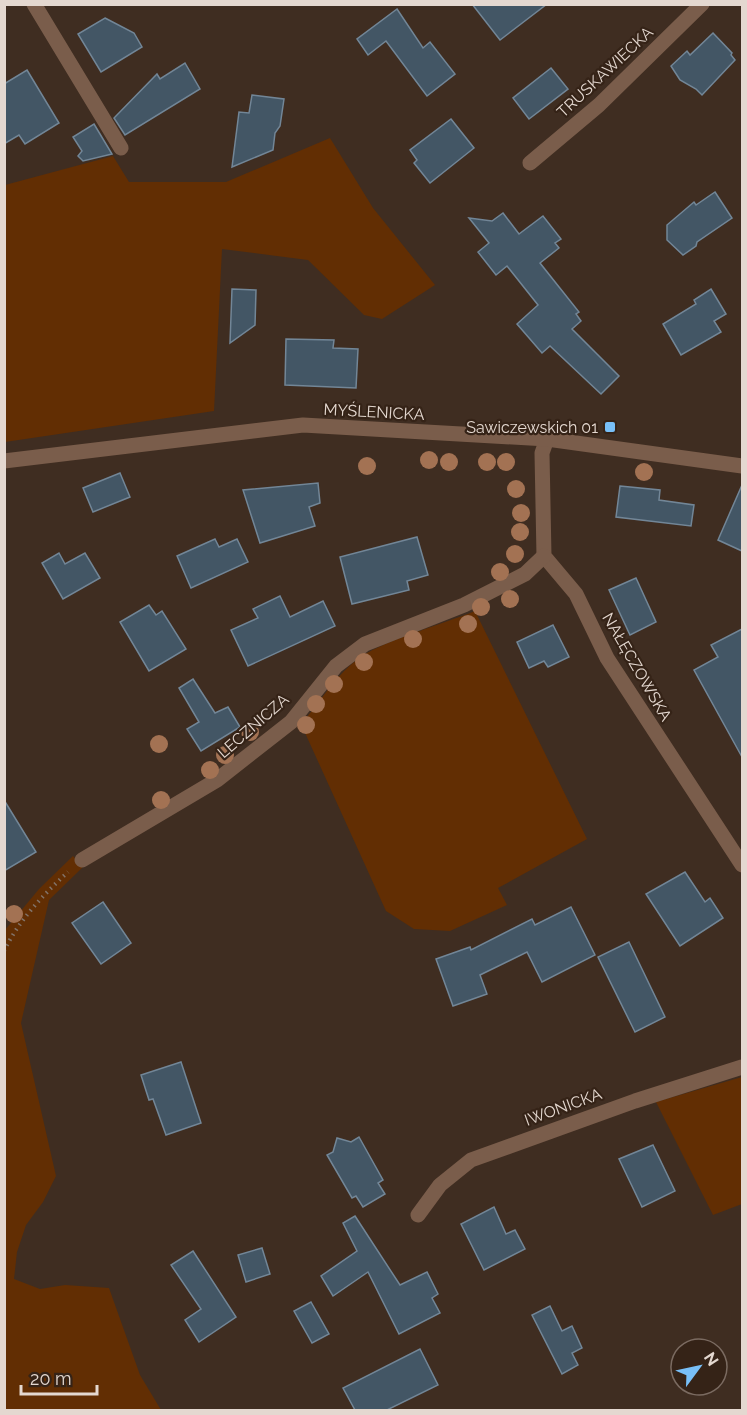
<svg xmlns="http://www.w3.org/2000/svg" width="747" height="1415" viewBox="0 0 747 1415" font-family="Raleway,sans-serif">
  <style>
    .green { fill: #622e03 }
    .building { fill: #435665; stroke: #728697; stroke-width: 1.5 }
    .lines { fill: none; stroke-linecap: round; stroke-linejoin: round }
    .path { stroke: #827369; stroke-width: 4; stroke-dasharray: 1.5 4.5; stroke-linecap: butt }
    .minor { stroke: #7a5d4b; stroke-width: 15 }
    .tree { fill: #a37253 }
    .poi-dot { fill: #78bff7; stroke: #352317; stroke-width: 2 }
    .labels { text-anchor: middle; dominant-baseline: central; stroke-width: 4.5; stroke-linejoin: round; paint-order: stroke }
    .street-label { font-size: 16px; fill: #e4d8d0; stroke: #352317 }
    .poi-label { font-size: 16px; fill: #e4d8d0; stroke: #352317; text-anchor: end }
  </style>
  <rect width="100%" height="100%" fill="#3f2d21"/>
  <!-- green -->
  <g class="green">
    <path d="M330,138l43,70 62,77 -53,34 -18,-4 -56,-55 -86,-11 -8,162 -209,31v-257l108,-29 16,26h97z"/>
    <path d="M475,611l112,228 -89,49 9,17 -57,26 -36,-2 -28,-18 -85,-187c21,-24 38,-55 66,-71 29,-16 76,-29 108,-42z"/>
    <path d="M73,856l10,11 -34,33 -28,123 35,153 -13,26 -17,23 -9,27 -3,27 26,10 25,-4 44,3 31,87 21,35h-156v-480l34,-41z"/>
    <path d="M742,1077v127l-29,11 -57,-113z"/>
  </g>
  <!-- building -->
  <g class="building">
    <path d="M472,4h75l-47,36z"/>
    <path d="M397,9l26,39 7,-6 25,32 -28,22 -41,-55 -18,14 -11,-16z"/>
    <path d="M105,18l29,15 8,14 -41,25 -23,-38z"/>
    <path d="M713,33l19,20 -1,2 4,5 -33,35 -6,-6 -16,-9 -9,-14 16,-15 3,4z"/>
    <path d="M185,63l15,26 -75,46 -11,-17 43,-44 3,5z"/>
    <path d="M551,68l17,21 -39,30 -16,-21z"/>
    <path d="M27,70l32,53 -34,21 -6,-9 -15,9v-60z"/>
    <path d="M252,95l32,4 -4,27 -5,7 -2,17 -41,17 7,-55 10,1z"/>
    <path d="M451,119l23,29 -44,35 -16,-20 3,-3 -7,-10z"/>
    <path d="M94,124l18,30 -29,7 -5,-5 4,-5 -9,-14z"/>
    <path d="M715,192l17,26 -35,24 -1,4 -13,9 -16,-15v-15l27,-23 2,3z"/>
    <path d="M503,213l16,21 24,-18 18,23 -6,4 4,5 -19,15 39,49 -3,2 5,7 -9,8 47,47 -18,18 -51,-48 -8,7 -25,-29 21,-19 -31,-39 -11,9 -18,-23 11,-9 -20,-25 23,3z"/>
    <path d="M232,289l24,1 -1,35 -25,18z"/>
    <path d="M711,289l15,25 -12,7 7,11 -40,23 -18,-31 33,-20 -2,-4z"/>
    <path d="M286,339l48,1 -1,8 25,1 -2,39 -71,-3z"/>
    <path d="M120,473l10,24 -37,15 -10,-24z"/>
    <path d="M318,483l2,20 -11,4 6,19 -55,17 -17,-53z"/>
    <path d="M742,485v66l-24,-11z"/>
    <path d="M620,486l40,4 -1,10 35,5 -3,21 -75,-9z"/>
    <path d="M417,537l11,38 -21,6 2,9 -57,14 -12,-47z"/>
    <path d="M215,539l4,8 18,-8 11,23 -57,26 -14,-32z"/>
    <path d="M59,553l6,11 20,-11 15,25 -37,21 -21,-36z"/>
    <path d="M636,578l20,44 -26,13 -21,-45z"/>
    <path d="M280,596l10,21 33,-16 12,25 -87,40 -17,-36 27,-12 -5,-9z"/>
    <path d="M149,605l7,10 6,-4 24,38 -37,22 -29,-49z"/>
    <path d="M553,625l16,32 -21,10 -4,-6 -15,7 -12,-26z"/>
    <path d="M742,629v128l-48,-87 24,-13 -7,-12z"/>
    <path d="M193,679l22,34 13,-6 12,20 -39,24 -14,-22 12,-7 -20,-34z"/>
    <path d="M4,800l32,52 -32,19z"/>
    <path d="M685,872l20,30 5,-4 13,20 -43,28 -34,-52z"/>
    <path d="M103,902l28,41 -30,21 -29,-41z"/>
    <path d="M571,907l24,48 -53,27 -15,-30 -47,23 7,19 -34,12 -17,-47 34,-12 1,3 61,-31 3,6z"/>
    <path d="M629,942l36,75 -30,15 -37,-75z"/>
    <path d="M181,1062l20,61 -35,12 -13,-36 -4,1 -8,-25z"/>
    <path d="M359,1137l24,43 -5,3 7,11 -22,13 -7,-11 -4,2 -25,-43 6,-3 4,-14 14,4z"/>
    <path d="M653,1145l22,46 -33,16 -23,-48z"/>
    <path d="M494,1207l12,27 9,-4 10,19 -41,21 -23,-46z"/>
    <path d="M355,1216l45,69 27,-13 11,22 -6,4 8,15 -41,21 -31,-62 -35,24 -12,-20 36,-25 -14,-28z"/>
    <path d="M262,1248l8,26 -24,8 -8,-27z"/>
    <path d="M193,1251l43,66 -37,25 -14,-22 16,-11 -30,-44z"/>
    <path d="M311,1302l18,32 -17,9 -18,-32z"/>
    <path d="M550,1306l12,25 10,-5 10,22 -10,5 6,12 -16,9 -30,-59z"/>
    <path d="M420,1349l18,36 -51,25h-32l-12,-22z"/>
  </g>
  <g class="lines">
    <!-- path -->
    <path class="path" d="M4,951c15,-31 39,-56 64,-79"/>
    <!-- minor -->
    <g class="minor">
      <path d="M34,4l87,144"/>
      <path d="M530,163l69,-58 103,-101"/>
      <path d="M547,439l-5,14 2,103 32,38 31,64 135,207"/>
      <path d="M4,461l299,-36 244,14 195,27"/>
      <path d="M82,860l135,-80 74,-58 45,-56 29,-22 99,-39 61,-31 19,-18"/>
      <path d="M418,1215l22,-30 31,-25 164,-59 107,-34"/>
    </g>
  </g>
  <!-- trees -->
  <g class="tree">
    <circle cx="429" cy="460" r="9"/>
    <circle cx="449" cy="462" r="9"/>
    <circle cx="487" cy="462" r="9"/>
    <circle cx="506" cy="462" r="9"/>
    <circle cx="367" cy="466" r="9"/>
    <circle cx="644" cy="472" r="9"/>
    <circle cx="516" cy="489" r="9"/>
    <circle cx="521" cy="513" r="9"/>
    <circle cx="520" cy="532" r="9"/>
    <circle cx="515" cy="554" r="9"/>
    <circle cx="500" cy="572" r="9"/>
    <circle cx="510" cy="599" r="9"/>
    <circle cx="481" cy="607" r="9"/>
    <circle cx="468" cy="624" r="9"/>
    <circle cx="413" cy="639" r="9"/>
    <circle cx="364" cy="662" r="9"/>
    <circle cx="334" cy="684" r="9"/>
    <circle cx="316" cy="704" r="9"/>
    <circle cx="306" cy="725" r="9"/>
    <circle cx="250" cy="732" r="9"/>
    <circle cx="159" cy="744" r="9"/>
    <circle cx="225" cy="755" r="9"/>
    <circle cx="210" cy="770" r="9"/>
    <circle cx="161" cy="800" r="9"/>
    <circle cx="14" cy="914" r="9"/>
  </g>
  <!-- markers -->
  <rect class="poi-dot" x="604" y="421" width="12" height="12" rx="3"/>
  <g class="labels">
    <!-- street labels -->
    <g class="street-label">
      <text transform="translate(605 72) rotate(-43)">TRUSKAWIECKA</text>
      <text transform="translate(374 412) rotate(3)">MYŚLENICKA</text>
      <text transform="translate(637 667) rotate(60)">NAŁĘCZOWSKA</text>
      <text transform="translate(253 726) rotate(-41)">LECZNICZA</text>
      <text transform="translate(563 1107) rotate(-20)">IWONICKA</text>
    </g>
    <!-- poi labels -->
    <g class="poi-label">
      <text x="598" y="427">Sawiczewskich 01</text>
    </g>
  </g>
  <!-- border -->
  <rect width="747" height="1415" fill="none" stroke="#e4d8d0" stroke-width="12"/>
  <!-- north arrow -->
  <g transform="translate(699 1367) rotate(57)"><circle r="28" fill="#352317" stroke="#7b6b61" stroke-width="1.5"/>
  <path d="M0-4.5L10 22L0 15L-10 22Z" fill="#78bff7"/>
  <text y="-9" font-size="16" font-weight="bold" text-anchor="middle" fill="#e4d8d0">N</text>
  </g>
  <!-- scale -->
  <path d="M21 1385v9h76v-9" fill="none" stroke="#e4d8d0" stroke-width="3"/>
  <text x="30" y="1385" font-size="18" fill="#e4d8d0" stroke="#352317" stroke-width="4.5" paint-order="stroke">20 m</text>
</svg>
